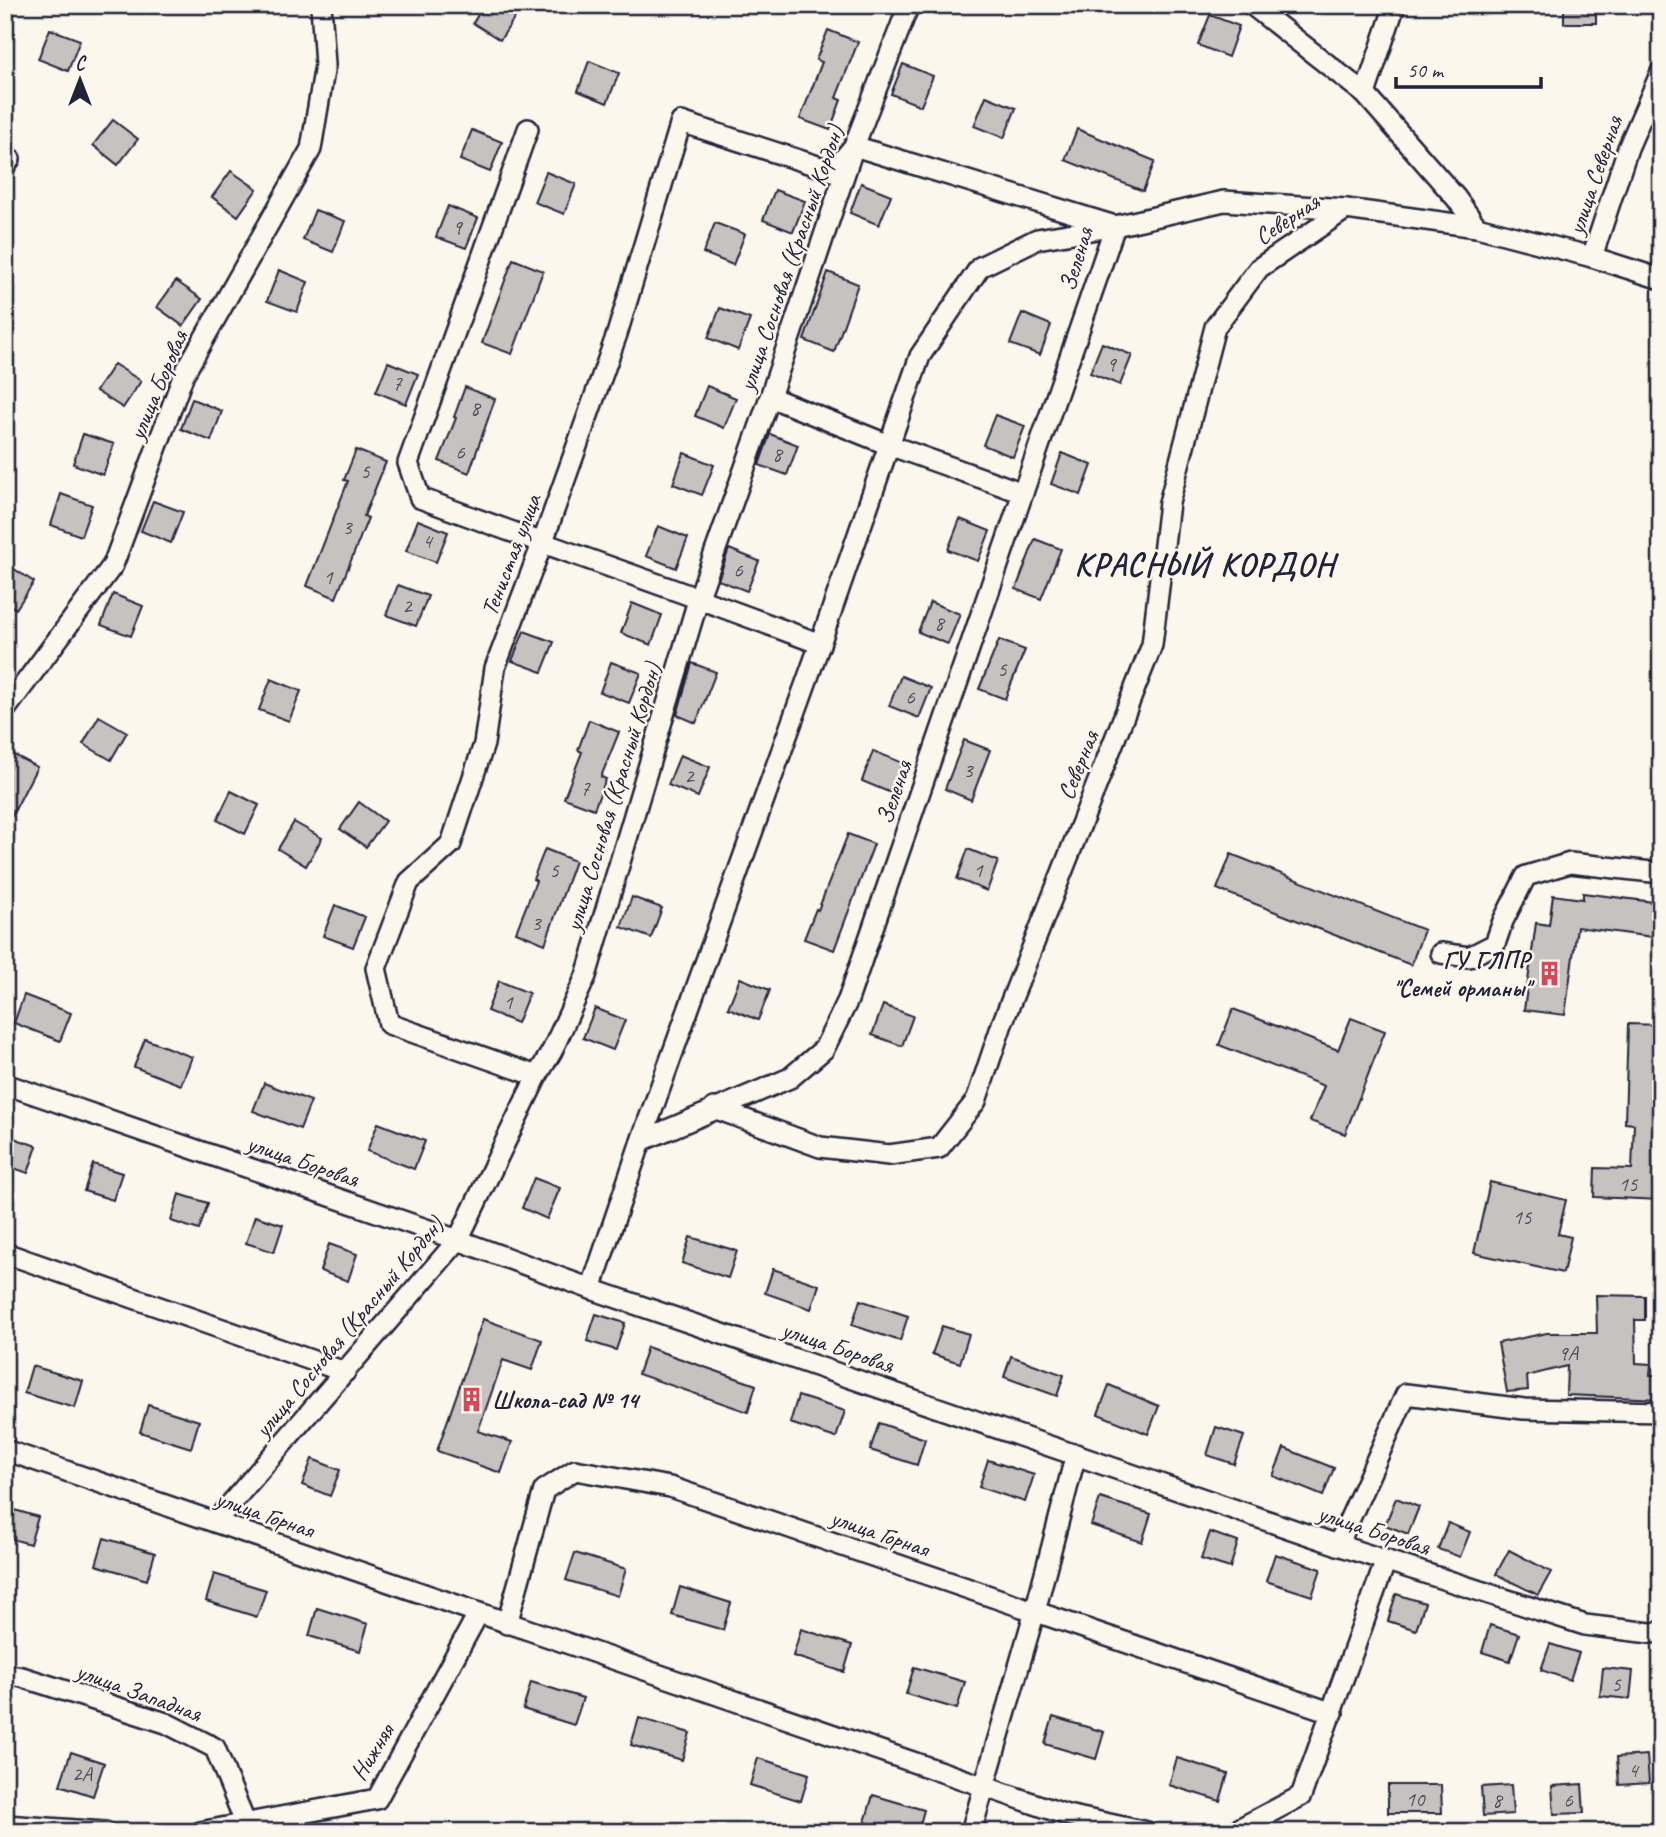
<svg xmlns="http://www.w3.org/2000/svg" width="1666" height="1837" viewBox="0 0 1666 1837" font-family="Caveat,sans-serif">
  <style>
    .building { fill: #c6c2c0; stroke: #22223b; stroke-width: 2 }
    .lines { fill: none; stroke-linecap: round; stroke-linejoin: round }
    .minor-casing { stroke: #22223b; stroke-width: 24 }
    .minor { stroke: #fbf7ec; stroke-width: 19 }
    .labels { text-anchor: middle; dominant-baseline: central; stroke-width: 5; stroke-linejoin: round; paint-order: stroke }
    .number-label { font-size: 21px; fill: #4b4a5c }
    .street-label { font-size: 24px; fill: #22223b; stroke: #fbf7ec }
    .poi-label { font-size: 24px; font-weight: bold; fill: #22223b; stroke: #fbf7ec; text-anchor: end }
    .district-label { font-size: 32px; font-weight: bold; letter-spacing: 2px; fill: #22223b; stroke: #fbf7ec }
  </style>
  <rect width="100%" height="100%" fill="#fbf7ec"/>
  <filter id="ink" filterUnits="userSpaceOnUse"><feTurbulence type="fractalNoise" baseFrequency=".0143" numOctaves="2"/><feDisplacementMap in="SourceGraphic" scale="14" xChannelSelector="R" yChannelSelector="G"/><feConvolveMatrix kernelMatrix="1 2 1 2 8 2 1 2 1" color-interpolation-filters="sRGB"/></filter>
  <g filter="url(#ink)">
    <!-- building -->
    <g class="building">
      <path d="M484,5h22l12,8 -18,27 -27,-17z"/>
      <rect x="1564" y="5" width="32" height="18"/>
      <path d="M1210,15l29,11 -11,31 -30,-12z"/>
      <path d="M50,29l30,11 -12,31 -30,-12z"/>
      <path d="M828,30l30,12 -22,56 5,2 -11,30 -30,-11 22,-57 -6,-2z"/>
      <path d="M589,61l30,12 -12,30 -29,-12z"/>
      <path d="M903,64l30,12 -12,30 -30,-12z"/>
      <path d="M986,96l30,12 -12,30 -30,-12z"/>
      <path d="M113,120l25,19 -20,26 -25,-20z"/>
      <path d="M1077,129l78,32 -12,30 -78,-31z"/>
      <path d="M472,130l30,12 -12,30 -30,-12z"/>
      <path d="M231,171l26,18 -19,27 -26,-19z"/>
      <path d="M546,172l30,12 -12,30 -30,-12z"/>
      <path d="M861,183l30,12 -12,30 -29,-12z"/>
      <path d="M775,190l30,11 -12,31 -30,-12z"/>
      <path d="M448,206l30,12 -12,30 -30,-11z"/>
      <path d="M315,210l30,11 -12,31 -30,-12z"/>
      <path d="M715,223l30,11 -12,31 -30,-12z"/>
      <path d="M513,259l30,12 -31,83 -30,-11z"/>
      <path d="M279,270l29,12 -11,30 -30,-11z"/>
      <path d="M828,272l30,12 -24,68 -30,-12z"/>
      <path d="M176,281l26,18 -19,27 -26,-19z"/>
      <path d="M720,308l30,11 -12,31 -30,-12z"/>
      <path d="M1022,313l29,12 -11,30 -30,-11z"/>
      <path d="M1102,343l30,12 -12,30 -30,-12z"/>
      <path d="M388,362l30,12 -12,30 -30,-12z"/>
      <path d="M114,364l27,17 -18,27 -27,-17z"/>
      <path d="M707,386l29,12 -12,30 -29,-12z"/>
      <path d="M465,387l30,12 -26,74 -30,-12 17,-43 -2,-1z"/>
      <path d="M192,399l30,12 -11,30 -30,-12z"/>
      <path d="M995,415l30,11 -12,31 -30,-12z"/>
      <path d="M83,434l31,10 -11,31 -30,-11z"/>
      <path d="M770,434l28,11 -11,30 -28,-10z"/>
      <path d="M356,450l30,12 -22,54 4,2 -32,80 -29,-12 41,-105 -4,-1z"/>
      <path d="M684,453l30,12 -12,30 -29,-11z"/>
      <path d="M1062,453l30,12 -11,30 -30,-11z"/>
      <path d="M61,494l31,11 -11,31 -30,-11z"/>
      <path d="M153,501l30,11 -12,31 -30,-12z"/>
      <path d="M960,519l30,12 -12,30 -30,-11z"/>
      <path d="M418,520l30,12 -12,30 -30,-11z"/>
      <path d="M658,526l30,12 -12,30 -30,-12z"/>
      <path d="M1035,539l26,10 -20,50 -25,-10z"/>
      <path d="M729,549l30,12 -12,30 -29,-11z"/>
      <path d="M5,563l29,19 -18,27 -11,-7z"/>
      <path d="M398,585l30,11 -12,30 -30,-11z"/>
      <path d="M113,594l30,12 -12,30 -30,-11z"/>
      <path d="M930,602l30,12 -12,30 -30,-12z"/>
      <path d="M632,603l30,12 -11,30 -30,-12z"/>
      <path d="M524,631l30,11 -12,30 -30,-11z"/>
      <path d="M999,640l26,10 -20,49 -26,-10z"/>
      <path d="M611,662l30,11 -12,30 -29,-11z"/>
      <path d="M692,663l24,9 -20,51 -19,-8z"/>
      <path d="M901,676l30,12 -12,30 -30,-12z"/>
      <path d="M271,679l30,12 -12,30 -30,-11z"/>
      <path d="M99,716l28,16 -16,28 -28,-16z"/>
      <path d="M589,720l30,12 -18,45 5,2 -12,30 -30,-11 18,-46 -4,-2z"/>
      <path d="M964,740l26,10 -19,50 -26,-11z"/>
      <path d="M5,750l32,17 -32,62z"/>
      <path d="M873,751l30,12 -12,30 -29,-12z"/>
      <path d="M680,755l30,12 -12,30 -30,-12z"/>
      <path d="M231,791l28,14 -14,29 -28,-14z"/>
      <path d="M359,802l26,19 -19,26 -26,-18z"/>
      <path d="M294,822l28,16 -16,28 -28,-17z"/>
      <path d="M848,834l26,10 -40,106 -30,-11 12,-30 2,1z"/>
      <path d="M545,849l30,12 -30,83 -29,-12 20,-51 -3,-2z"/>
      <path d="M968,849l30,12 -11,30 -30,-12z"/>
      <path d="M1231,854l193,76 -13,35 -194,-76z"/>
      <path d="M1583,893l78,10v35l-84,-11 -12,88 -41,-5 12,-87 13,2 4,-30 30,4z"/>
      <path d="M632,897l30,11 -11,30 -30,-11z"/>
      <path d="M335,905l30,12 -12,30 -30,-11z"/>
      <path d="M740,978l30,12 -12,30 -30,-12z"/>
      <path d="M499,981l30,12 -12,30 -30,-12z"/>
      <path d="M24,995l47,18 -11,28 -46,-18z"/>
      <path d="M883,1005l30,11 -11,30 -30,-11z"/>
      <path d="M595,1008l30,12 -12,30 -30,-12z"/>
      <path d="M1233,1009l105,41 13,-32 34,13 -40,103 -35,-13 14,-35 -105,-41z"/>
      <path d="M1628,1024l33,1v175l-67,-3 1,-29 37,1 2,-45 -9,-1z"/>
      <path d="M145,1039l47,18 -11,28 -47,-18z"/>
      <path d="M264,1083l47,18 -11,28 -47,-18z"/>
      <path d="M378,1123l47,18 -11,28 -47,-18z"/>
      <path d="M8,1136l29,10 -9,27 -23,-8v-21z"/>
      <path d="M93,1164l29,9 -9,27 -29,-9z"/>
      <path d="M534,1178l26,10 -13,31 -25,-11z"/>
      <path d="M1490,1182l76,18 -8,34 13,3 -8,36 -89,-20z"/>
      <path d="M179,1194l29,9 -9,27 -28,-9z"/>
      <path d="M255,1216l28,9 -9,27 -28,-9z"/>
      <path d="M690,1237l47,14 -9,27 -46,-15z"/>
      <path d="M329,1244l28,10 -9,27 -28,-10z"/>
      <path d="M773,1269l46,16 -8,24 -46,-16z"/>
      <path d="M1596,1295l49,1v24h-10l1,43 15,1 -1,11h11v24l-95,-4 1,-29 -40,10 1,14 -21,2 -9,-49 49,-10h50z"/>
      <path d="M860,1300l48,16 -8,25 -48,-16z"/>
      <path d="M596,1314l29,9 -9,27 -29,-9z"/>
      <path d="M483,1319l59,21 -10,30 -29,-10 -25,71 34,11 -11,31 -64,-22z"/>
      <path d="M942,1326l27,8 -9,29 -28,-9z"/>
      <path d="M647,1347l109,38 -8,27 -110,-38z"/>
      <path d="M1011,1356l53,19 -7,21 -53,-19z"/>
      <path d="M32,1366l51,15 -8,27 -51,-15z"/>
      <path d="M1109,1385l50,21 -11,28 -50,-20z"/>
      <path d="M798,1396l47,15 -9,27 -46,-15z"/>
      <path d="M148,1405l51,16 -8,27 -51,-16z"/>
      <path d="M879,1423l46,16 -8,26 -47,-15z"/>
      <path d="M1216,1427l28,9 -10,28 -27,-9z"/>
      <path d="M1284,1448l50,20 -11,28 -50,-20z"/>
      <path d="M312,1459l28,11 -10,26 -28,-11z"/>
      <path d="M988,1460l46,15 -9,27 -46,-15z"/>
      <path d="M1100,1498l51,16 -9,28 -51,-17z"/>
      <path d="M1396,1498l23,9 -11,27 -23,-9z"/>
      <path d="M5,1507l33,10 -8,27 -25,-7z"/>
      <path d="M1448,1523l22,9 -10,25 -22,-8z"/>
      <path d="M1210,1532l28,10 -8,26 -29,-9z"/>
      <path d="M104,1538l51,15 -8,27 -51,-15z"/>
      <path d="M1509,1550l42,22 -13,23 -42,-21z"/>
      <path d="M575,1553l51,16 -8,27 -52,-16z"/>
      <path d="M1275,1554l46,15 -9,27 -46,-15z"/>
      <path d="M214,1574l52,16 -9,27 -51,-16z"/>
      <path d="M680,1587l51,16 -8,27 -51,-15z"/>
      <path d="M1396,1594l29,9 -9,27 -28,-9z"/>
      <path d="M317,1608l51,16 -8,27 -51,-15z"/>
      <path d="M1490,1625l29,9 -9,27 -28,-9z"/>
      <path d="M801,1629l51,16 -8,27 -51,-16z"/>
      <path d="M1550,1644l29,9 -9,27 -29,-10z"/>
      <path d="M914,1667l51,15 -8,27 -51,-15z"/>
      <path d="M1603,1668l30,3 -3,28 -30,-3z"/>
      <path d="M531,1682l52,16 -9,27 -51,-16z"/>
      <path d="M1053,1717l51,15 -8,27 -51,-15z"/>
      <path d="M639,1718l51,15 -8,27 -51,-15z"/>
      <path d="M71,1752l33,11 -11,33 -33,-11z"/>
      <path d="M1647,1755l2,28 -30,2 -2,-28z"/>
      <path d="M758,1758l51,16 -8,27 -51,-16z"/>
      <path d="M1177,1758l51,16 -8,27 -51,-16z"/>
      <path d="M1582,1784l2,29 -30,1 -2,-28z"/>
      <path d="M1388,1785h53l1,28h-54z"/>
      <path d="M1511,1785l2,29 -30,2 -2,-29z"/>
      <path d="M873,1795l51,15 -6,22h-20l-33,-10z"/>
    </g>
    <g class="lines">
      <defs>
        <g id="minor">
          <path d="M1252,5l113,89 91,104 21,29"/>
          <path d="M1365,94l30,-89"/>
          <path d="M528,129l-120,334 12,35c133,50 268,95 400,146"/>
          <path d="M5,166l5,-7"/>
          <path d="M1592,257l36,-109 33,-76"/>
          <path d="M770,397l119,48 134,48"/>
          <path d="M5,710l108,-145 71,-191 127,-225 14,-84 -4,-60"/>
          <path d="M1441,953l28,4 26,-13 8,-23 23,-45 44,-13 91,10"/>
          <path d="M537,1076l-148,-52 -13,-56 33,-86 42,-38 33,-100 11,-76 47,-124 75,-210 64,-212 152,49 21,-25 261,80 109,-25 122,8 131,18 115,30 69,22"/>
          <path d="M5,1084l453,156 133,49 747,256 247,80 65,8 11,-1"/>
          <path d="M714,1108l106,39 69,8 50,-7 37,-47 26,-77 150,-379 17,-142 46,-176 44,-59 87,-59"/>
          <path d="M5,1253l340,119"/>
          <path d="M591,1289l50,-148 179,-497 100,-288 60,-89 57,-28 78,-13 -267,774 -24,49 -34,29 -149,63"/>
          <path d="M5,1450l1062,365 80,17"/>
          <path d="M215,1522l243,-282 79,-164 15,-25 34,-75 113,-379 71,-200 84,-251 55,-141"/>
          <path d="M1338,1545l68,-151 118,15 137,3"/>
          <path d="M507,1624l37,-134 31,-20 95,17 663,226"/>
          <path d="M5,1674l17,3 144,46 49,25 31,77"/>
          <path d="M5,1825l100,7"/>
          <path d="M200,1832l177,-33 101,-185"/>
          <path d="M971,1832l64,-221 41,-157"/>
          <path d="M1233,1832l68,-36 85,-236"/>
        </g>
      </defs>
      <!-- minor casing -->
      <use href="#minor" class="minor-casing"/>
      <!-- minor -->
      <use href="#minor" class="minor"/>
    </g>
  </g>
  <!-- icons -->
  <defs>
    <symbol id="building-bare" viewBox="-9 -9 18 18"><path d="M-4-6H4V6H1V3H-1V6H-4ZM-2.5-4.3h1.7v1.8h-1.7ZM.8-4.3h1.7v1.8H.8ZM-2.5-1h1.7V.8h-1.7ZM.8-1h1.7V.8H.8Z" fill="#d1495b" stroke="#fbf7ec" stroke-width="2.5" paint-order="stroke"/></symbol>
  </defs>
  <g fill-rule="evenodd">
    <use href="#building-bare" x="1532" y="956" width="35" height="35"/>
    <use href="#building-bare" x="454" y="1382" width="35" height="35"/>
  </g>
  <g class="labels">
    <!-- number labels -->
    <g class="number-label">
      <text x="457" y="227">9</text>
      <text x="1111" y="364">9</text>
      <text x="397" y="383">7</text>
      <text x="475" y="408">8</text>
      <text x="460" y="452">6</text>
      <text x="777" y="454">8</text>
      <text x="365" y="471">5</text>
      <text x="347" y="527">3</text>
      <text x="427" y="541">4</text>
      <text x="738" y="570">6</text>
      <text x="328" y="577">1</text>
      <text x="407" y="606">2</text>
      <text x="939" y="623">8</text>
      <text x="1002" y="669">5</text>
      <text x="910" y="697">6</text>
      <text x="968" y="770">3</text>
      <text x="689" y="776">2</text>
      <text x="585" y="788">7</text>
      <text x="554" y="870">5</text>
      <text x="978" y="870">1</text>
      <text x="536" y="923">3</text>
      <text x="508" y="1002">1</text>
      <text x="1628" y="1184">15</text>
      <text x="1522" y="1217">15</text>
      <text x="1568" y="1353">9А</text>
      <text x="1616" y="1684">5</text>
      <text x="1633" y="1770">4</text>
      <text x="82" y="1774">2А</text>
      <text x="1415" y="1799">10</text>
      <text x="1497" y="1800">8</text>
      <text x="1568" y="1800">6</text>
    </g>
    <!-- street labels -->
    <g class="street-label">
      <text transform="translate(1595 175) rotate(-71)">улица Северная</text>
      <text transform="translate(1287 219) rotate(-34)">Северная</text>
      <text transform="translate(791 258) rotate(-71)">улица Сосновая (Красный Кордон)</text>
      <text transform="translate(1076 259) rotate(-73)">Зеленая</text>
      <text transform="translate(158 385) rotate(-67)">улица Боровая</text>
      <text transform="translate(511 555) rotate(-69)">Тенистая улица</text>
      <text transform="translate(1078 765) rotate(-68)">Северная</text>
      <text transform="translate(894 792) rotate(-71)">Зеленая</text>
      <text transform="translate(613 797) rotate(-73)">улица Сосновая (Красный Кордон)</text>
      <text transform="translate(303 1161) rotate(19)">улица Боровая</text>
      <text transform="translate(349 1327) rotate(-50)">улица Сосновая (Красный Кордон)</text>
      <text transform="translate(838 1347) rotate(19)">улица Боровая</text>
      <text transform="translate(265 1514) rotate(19)">улица Горная</text>
      <text transform="translate(1374 1530) rotate(18)">улица Боровая</text>
      <text transform="translate(880 1533) rotate(19)">улица Горная</text>
      <text transform="translate(139 1692) rotate(20)">улица Западная</text>
      <text transform="translate(372 1752) rotate(-58)">Нижняя</text>
    </g>
    <!-- poi labels -->
    <g class="poi-label">
      <text x="1530" y="960">ГУ ГЛПР<tspan x="1530" dy="28">"Семей орманы"</tspan></text>
      <text x="492" y="1400" text-anchor="start">Школа-сад № 14</text>
    </g>
    <!-- district labels -->
    <g class="district-label">
      <text x="1205" y="564">КРАСНЫЙ КОРДОН</text>
    </g>
  </g>
  <!-- margin -->
  <rect width="1666" height="1837" fill="none" stroke="#fbf7ec" stroke-width="28"/>
  <rect x="14" y="14" width="1638" height="1809" fill="none" stroke="#22223b" stroke-width="2.5" filter="url(#ink)"/>
  <!-- north arrow -->
  <g transform="translate(80 80)" stroke="#fbf7ec" stroke-width="5" paint-order="stroke">
  <path d="M0-5L12 26L0 18L-12 26Z" fill="#22223b"/>
  <text y="-10" font-size="19" font-weight="bold" text-anchor="middle" fill="#22223b">С</text>
  </g>
  <!-- scale -->
  <path d="M1396 77v10h145v-10" fill="none" stroke="#22223b" stroke-width="3.5"/>
  <text x="1407" y="77" font-size="21" fill="#22223b" stroke="#fbf7ec" stroke-width="5" paint-order="stroke">50 m</text>
</svg>
